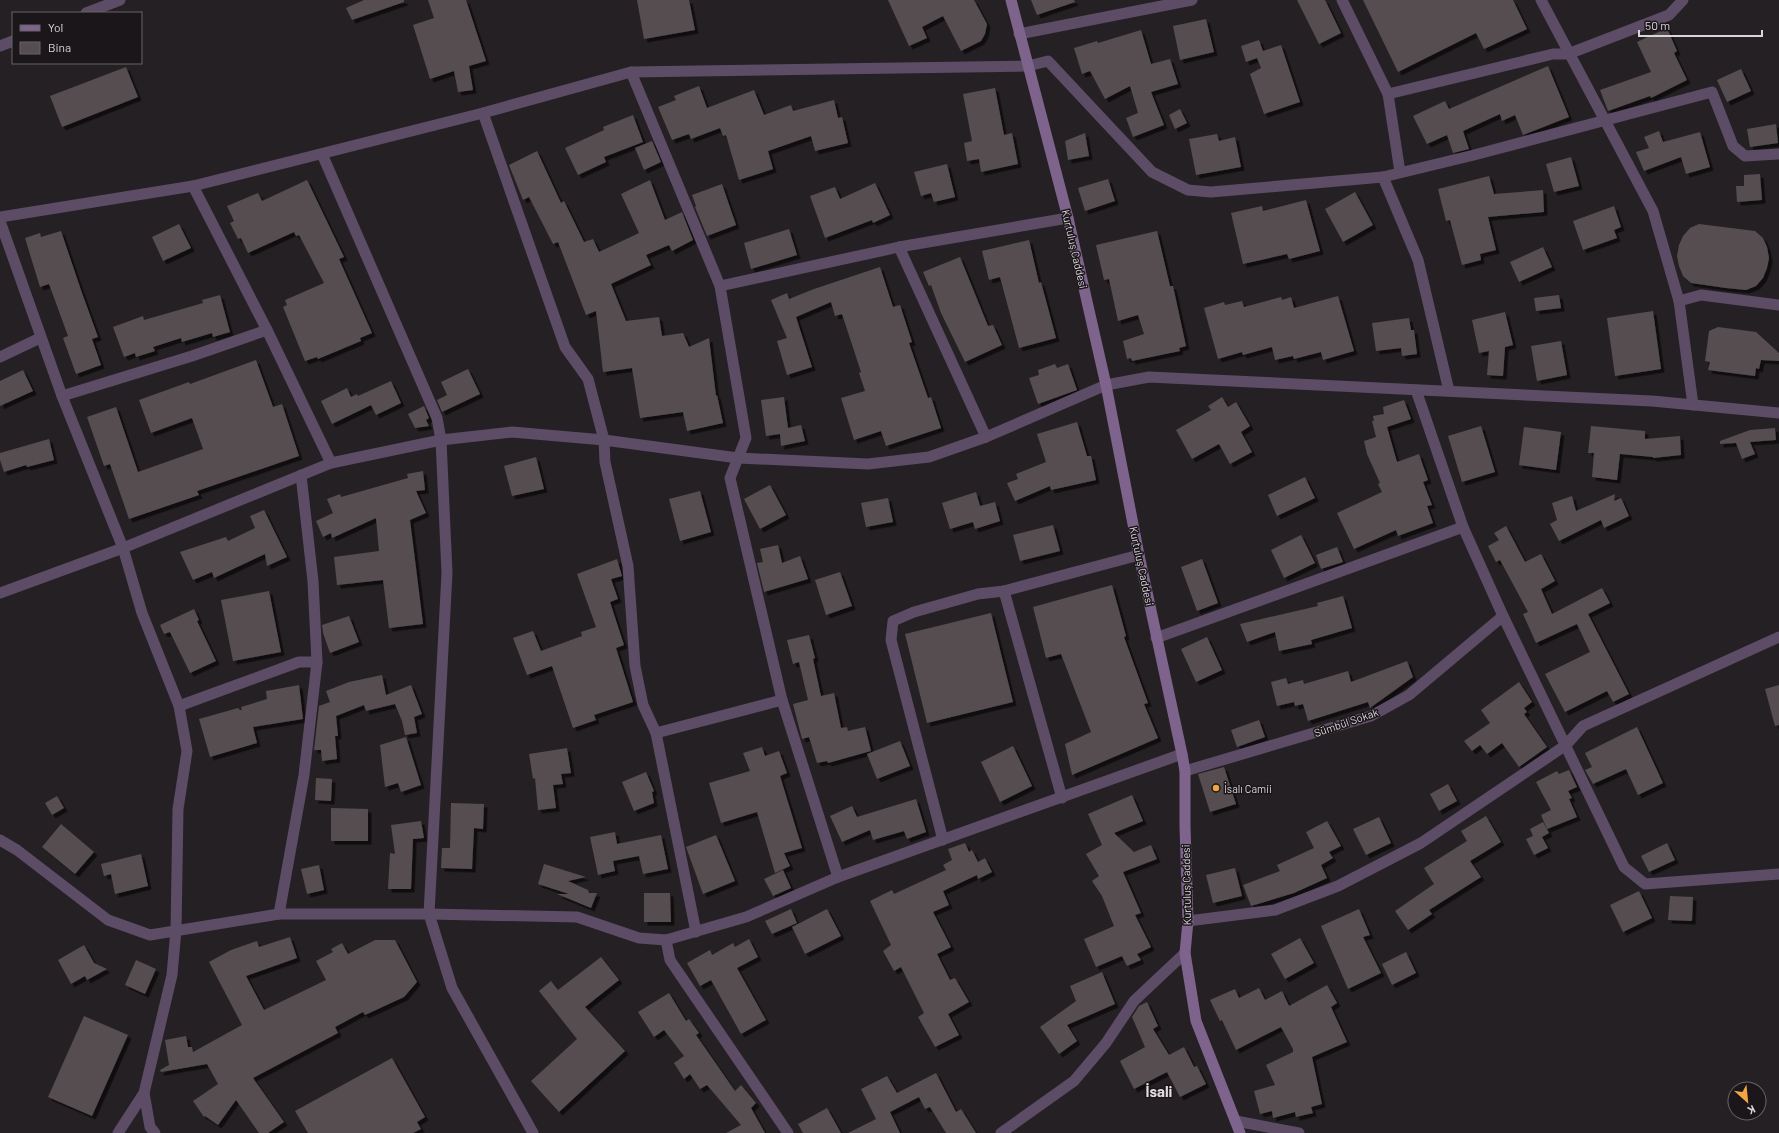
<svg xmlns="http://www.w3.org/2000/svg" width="1779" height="1133" viewBox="0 0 1779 1133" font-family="Barlow,sans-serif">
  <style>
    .building { fill: #554d50; filter: url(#shadow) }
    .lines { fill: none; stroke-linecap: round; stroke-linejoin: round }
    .minor { stroke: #5c4c66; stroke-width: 11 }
    .tertiary { stroke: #5c4c66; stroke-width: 11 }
    .secondary { stroke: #7e638d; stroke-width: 11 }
    .poi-dot { fill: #f2a541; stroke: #1b161a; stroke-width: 1.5 }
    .labels { text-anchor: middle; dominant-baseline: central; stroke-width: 3; stroke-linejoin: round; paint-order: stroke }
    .street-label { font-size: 11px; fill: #d9d6d9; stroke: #1b161a }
    .poi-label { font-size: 11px; fill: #d9d6d9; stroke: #1b161a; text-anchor: start }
    .district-label { font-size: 15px; font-weight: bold; fill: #e2dbe1; stroke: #1b161a }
  </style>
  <defs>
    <filter id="shadow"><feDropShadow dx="3.5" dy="3.5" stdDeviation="0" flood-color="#0009"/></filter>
  </defs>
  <rect width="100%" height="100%" fill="#252024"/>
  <!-- building -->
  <g class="building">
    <path d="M364,0h40v2l-52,18 -6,-12z"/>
    <path d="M428,0h38l20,61 -17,5 4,24 -15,2 -4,-21 -24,8 -17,-54 21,-7z"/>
    <path d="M637,0h52l6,30 -51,9z"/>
    <path d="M888,0h86l13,24 -2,10 -4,7 -20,10 -18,-35 -21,11 5,11 -18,8z"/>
    <path d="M1031,0h43l1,2 -38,13z"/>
    <path d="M1297,0h28l16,33 -22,11z"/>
    <path d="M1363,0h150l14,29 -43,20 -8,-16 -78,39z"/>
    <path d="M1206,19l8,33 -34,8 -7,-34z"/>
    <path d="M1667,28l10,23 -3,2 13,27 -36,18 -1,-2 -42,15 -8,-21 51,-18 -14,-30z"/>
    <path d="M1141,30l10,34 19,-5 8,25 -27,8 13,33 -31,12 -7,-19 12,-5 -8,-27 -25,13 -15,-28 -8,3 -8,-26 23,-7 1,2z"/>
    <path d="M1259,40l4,11 18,-6 19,57 -36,12 -14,-40 11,-6 -4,-10 -11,4 -5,-16z"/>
    <path d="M1548,66l21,51 -46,18 -8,-20 -13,6 -2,-7 -37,17 6,18 -16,4 -6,-18 -20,9 -14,-28 32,-15 4,8z"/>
    <path d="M126,67l12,30 -76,30 -12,-31z"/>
    <path d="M1741,69l10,22 -24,11 -10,-22z"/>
    <path d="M699,86l8,22 47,-18 10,25 27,-10 2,6 41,-11 4,18 4,-1 6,26 -33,8 -4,-15 -43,15 5,18 -34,11 -13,-45 -3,1 -3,-8 -29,11 -2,-5 -17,6 -14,-33 18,-7 -2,-4z"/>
    <path d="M995,88l9,47 8,-2 6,31 -37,8 -2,-13 -12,2 -3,-18 8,-2 -9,-47z"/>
    <path d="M1180,109l7,14 -12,6 -6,-14z"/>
    <path d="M633,115l10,27 -39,15 2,5 -28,13 -13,-27 39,-18 -1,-3z"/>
    <path d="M1776,124l2,19 -28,4 -3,-18z"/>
    <path d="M1659,131l4,11 37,-10 10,35 -24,7 -5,-17 -37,14 -8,-19 13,-4 -5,-11z"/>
    <path d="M1085,133l4,23 -21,4 -3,-19z"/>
    <path d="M1217,134l2,7 16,-4 6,30 -45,8 -7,-36z"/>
    <path d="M652,141l9,21 -17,8 -9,-22z"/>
    <path d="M537,151l24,52 3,-2 20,41 9,-3 6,13 40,-19 -18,-39 29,-14 15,40 17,-8 11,28 -21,11 -3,-6 -23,10 5,10 -40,19 15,37 33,-4 3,19 21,-3 6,14 20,-9 7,58 1,-1 6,28 -36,8 -4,-19 -43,6 -8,-50 -29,4 -7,-61 -10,4 -28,-73 -5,2 -24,-47 -6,3 -14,-35z"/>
    <path d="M1571,157l8,29 -25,6 -8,-28z"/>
    <path d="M947,164l8,33 -21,5 -3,-9 -10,3 -7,-24z"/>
    <path d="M1760,174l2,26 -25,2 -1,-16h8v-11z"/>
    <path d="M1489,176l5,18 49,-4 1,22 -56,5 8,33 -16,4 1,6 -19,5 -12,-45 -4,1 -8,-32z"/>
    <path d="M1108,179l7,22 -30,10 -7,-23z"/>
    <path d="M307,180l37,77 -5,2 33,74 -12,5 1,3 -43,18 -1,-2 -12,4 -22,-54 4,-2 -2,-5 39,-17 -25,-48 -3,1 -2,-4 -46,21 -7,-15 -3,1 -8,-16 4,-2 -7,-15 31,-13 4,8z"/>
    <path d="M875,183l15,32 -17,8 -1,-3 -47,18 -15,-42 25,-9 5,12z"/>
    <path d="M722,184l14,41 -29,11 -12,-29 1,-1 -4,-11z"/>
    <path d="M1355,192l18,33 -30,17 -18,-33z"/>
    <path d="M1306,200l14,51 -31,8 -2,-5 -44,10 -12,-51 31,-7 1,5z"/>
    <path d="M1614,206l7,21 -7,3 3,8 -34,12 -10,-29z"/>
    <path d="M179,224l12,24 -28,13 -11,-24z"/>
    <path d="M1699,224l56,7 8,7 4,9 2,11 -2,10 -4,10 -7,8 -10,4 -20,-2 -35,-5 -8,-7 -4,-10 -2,-10 2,-11 4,-9 7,-8z"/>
    <path d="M789,229l8,26 -46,14 -7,-26z"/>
    <path d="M61,231l21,62 16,44 -6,2 9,26 -25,9 -13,-36 5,-2 -19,-52 -9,3 -15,-49 15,-5 1,4z"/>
    <path d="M1157,231l13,55h3l13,60 -7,2 1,3 -48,10 -1,-3 -4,1 -4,-18 21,-7 -6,-19 -20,6 -9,-42 -5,1 -8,-35z"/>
    <path d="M1029,240l10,43 2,-1 15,56 -37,10 -19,-71 -11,3 -7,-29z"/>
    <path d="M1543,247l9,20 -33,15 -9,-20z"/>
    <path d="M960,257l28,69 5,-1 9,20 -37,17 -24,-49 -10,-28 -2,1 -6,-14z"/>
    <path d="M880,267l13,40 7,-2 12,37 -3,1 19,55 3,-1 10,31 -55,18 -5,-15 -27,9 -13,-42 24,-7 -6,-18 2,-1 -19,-58 -7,2 -4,-14 -35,15 16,50 -25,8 -10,-34 10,-3 -16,-38 16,-7 2,6 25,-10z"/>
    <path d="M220,295l10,37 -17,5 -1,-4 -30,9 -1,-4 -28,9 2,4 -19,6 -1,-4 -11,4 -11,-30 30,-11 1,4 59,-17 -1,-3z"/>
    <path d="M1559,295l2,13 -25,3 -2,-13z"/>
    <path d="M1338,296l16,55 -31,9 -2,-8 -27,7 -1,-3 -18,4 -3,-13 -29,8 -1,-3 -24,7 -14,-51 20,-6 1,3 17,-4 2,6 37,-10 1,3 9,-3 3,11z"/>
    <path d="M1653,311l8,58 -46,7 -8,-58z"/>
    <path d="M1505,312l8,33 -8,2 -2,29 -16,-1 2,-24 -10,2 -7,-33z"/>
    <path d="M1409,318l2,12h3l3,24 -15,2 -1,-8 -25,3 -4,-28z"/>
    <path d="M1718,327l38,5 23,21v8l-18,-1 -2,9 -3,-1 -1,8 -47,-6 2,-8 -5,-1 4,-30z"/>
    <path d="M1561,341l6,34 -30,6 -6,-35z"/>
    <path d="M256,360l17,47 9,-3 17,52 -102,35 2,4 -70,24 -19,-55 -6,2 -17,-49 29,-10 22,65 65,-23 -11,-31 -41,15 -12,-33 50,-18 1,2z"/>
    <path d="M1055,364l2,4 11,-4 9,26 -39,14 -9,-26 10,-3 -1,-5z"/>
    <path d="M468,369l12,25 -38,18 -5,-12 10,-5 -6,-13z"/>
    <path d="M23,370l10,21 -33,15v-25z"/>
    <path d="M391,381l10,22 -25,12 -5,-10 -39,19 -11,-23 26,-13 4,9 6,-3 1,2z"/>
    <path d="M784,397l4,31 13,-3 4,16 -24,5 -1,-12 -14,2 -5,-36z"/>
    <path d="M1222,397l6,10 8,-5 14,24 -9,6 11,20 -22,12 -11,-20 -27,15 -16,-29 35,-20 -3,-4z"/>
    <path d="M1404,400l7,19 -24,8 10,35 22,-8 9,26 -5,2 9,23 -5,1 6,17 -35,13 -2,-6 -42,19 -17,-36 45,-21 -4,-8 2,-1 -13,-29 -3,-13 12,-4 -4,-16h2l-1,-5 11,-2 -1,-7z"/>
    <path d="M424,406l5,12 -3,2 3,6 -14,2 -7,-14z"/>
    <path d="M1077,422l10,34h4l5,24 -45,10 -1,-4 -35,15 -8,-18 11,-4 -2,-5 30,-12 -9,-28z"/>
    <path d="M1481,426l14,46 -33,10 -14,-46z"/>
    <path d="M1591,426l54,5v8l35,-3 1,19 -28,3v-1l-33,-3 -3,26 -25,-3 2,-24h-6z"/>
    <path d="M1524,427l37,5 -5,38 -37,-5z"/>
    <path d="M1775,428l1,12 -26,2 5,12 -13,5 -6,-16 -16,1v-3l30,-11z"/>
    <path d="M49,439l5,21 -27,7 -1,-2 -22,7 -4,-12v-7z"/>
    <path d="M536,457l8,32 -32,7 -8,-30z"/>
    <path d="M423,471l2,19 -9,1 10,22 -16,7 13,104 -34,4 -6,-48 -46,5 -3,-28 45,-6 -3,-33 -44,20 -1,-5 -8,4 -7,-16 17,-8 -6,-14 13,-5 1,3 67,-19 -1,-4z"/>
    <path d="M1305,477l10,21 -38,18 -9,-21z"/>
    <path d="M770,485l16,30 -26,14 -16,-30z"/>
    <path d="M700,491l11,41 -31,9 -11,-42z"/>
    <path d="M976,492l4,14 15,-4 5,19 -25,8 -2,-7 -23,7 -8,-26z"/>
    <path d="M1615,494l-1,7 7,-3 8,18 -25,12 -3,-8 -42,21 -9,-17 7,-4 -5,-17 20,-7 4,15z"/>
    <path d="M888,498l5,24 -27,5 -5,-24z"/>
    <path d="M264,510l23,47 -20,9 -2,-12 -51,24 -2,-6 -19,8 -13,-28 46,-15 2,4 27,-13 -5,-12z"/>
    <path d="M1053,525l7,26 -40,10 -7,-26z"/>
    <path d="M1506,526l19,36 16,-8 14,27 -14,8 11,25 50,-26 8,15 -22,11 41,80 -16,8 -6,-11 -42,21 -20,-38 45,-22 -13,-28 -41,19 -13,-29 5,-2 -28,-52 -4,2 -8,-16 11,-6 -5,-7z"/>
    <path d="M1301,535l14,28 -31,15 -13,-28z"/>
    <path d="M778,545l4,18 18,-7 8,23 -44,13 -7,-29 6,-1 -3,-13z"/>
    <path d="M1337,547l6,15 -22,7 -5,-14z"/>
    <path d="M617,559l5,17 -11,3 7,20 -8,3 14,43 -8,3 17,54 -39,13 2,5 -23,8 -21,-62 -25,9 -14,-37 20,-7 8,20 41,-15 -1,-4 15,-5 -19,-53z"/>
    <path d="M1202,559l16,44 -21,8 -16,-44z"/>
    <path d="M840,572l12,34 -26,9 -11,-35z"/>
    <path d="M1112,585l14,51 -2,1 24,66 -4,1 14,34 -86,37 -7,-31 26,-12 -30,-78 -15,4 -13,-51z"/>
    <path d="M269,591l12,61 -48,9 -12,-61z"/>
    <path d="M1343,596l9,32 -41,12 1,4 -33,7 -4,-19 -28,10 -7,-18 78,-18 -1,-3z"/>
    <path d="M194,609l5,11 -2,1 19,40 -26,12 -20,-41 -6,2 -4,-9z"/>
    <path d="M991,613l22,89 -86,21 -22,-89z"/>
    <path d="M349,616l10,26 -29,11 -7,-20 -1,-8z"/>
    <path d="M809,635l6,23 -2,1 8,37 13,-3 7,35 6,-1 1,4 17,-4 6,24 -43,12 -1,-2 -10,2 -8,-26 -7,2 -9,-35 15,-4 -9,-38 -6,2 -6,-24z"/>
    <path d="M1207,637l15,33 -26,12 -15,-33z"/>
    <path d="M1407,661l6,16 -43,31 -2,-6 -60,19 -5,-17 -8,2 -1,-4 -17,4 -6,-24 15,-4 2,6 15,-4 1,4 44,-13 3,11z"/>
    <path d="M382,675l4,20 25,-10 11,29 -8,3 3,16 -12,2 -3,-14 -7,-17 -29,7 -2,-6 -28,11 2,20h-3l2,23 -15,2 -1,-11h-7l5,-44 11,-4 -4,-11 23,-9z"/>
    <path d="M1519,682l13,20 -8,6 3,4 -3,2 23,33 -28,20 -17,-24 -15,11 -7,-9 -8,6 -8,-10 26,-18 -9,-13z"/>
    <path d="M299,685l4,34 -50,8 4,16 -47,14 -11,-38 39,-11 2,2h2l-1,-3 26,-8 -1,-8z"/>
    <path d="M1779,685v40l-4,1 -10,-37z"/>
    <path d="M1259,720l6,17 -28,10 -6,-17z"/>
    <path d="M1637,727l26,56 -25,12 -12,-26 -33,15 -8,-14 7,-3 -7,-14z"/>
    <path d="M406,737l15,48 -20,7 -3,-9 -13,4 -5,-42z"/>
    <path d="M900,741l10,25 -33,13 -10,-25z"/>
    <path d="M1013,746l19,40 -32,16 -19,-40z"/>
    <path d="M762,747l3,9 14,-5 8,22 -7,3 22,72 -18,5 6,13 -15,7 -18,-61 -36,11 -12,-40 41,-12 -7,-18z"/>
    <path d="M567,748l4,25 -10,1 2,10 -10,1 3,23 -18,2 -3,-32 -2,1 -4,-25z"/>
    <path d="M1224,767l12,37 -26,8 -12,-38z"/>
    <path d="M1569,770l8,17 -9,4 4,7 -3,1 8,18 -30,12 -6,-14 10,-5 -15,-28 21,-11 2,3z"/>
    <path d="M646,772l8,19 -2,1 2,11 -20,8 -12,-29z"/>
    <path d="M316,778l16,1 -1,22 -16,-1z"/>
    <path d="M1448,784l9,17 -18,10 -9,-17z"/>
    <path d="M1132,795l11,26 -29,12 20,19 17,-7 6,14 -34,13 18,41 -6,2 16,32 -14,7 4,6 -14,6 -5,-10 -26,11 -12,-28 30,-13 -12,-30 -10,-15 7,-5 -13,-22 16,-9 -14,-31z"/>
    <path d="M57,796l7,12 -12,7 -7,-12z"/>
    <path d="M916,799l10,33 -19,7 -3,-8 -31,9 -3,-10 -28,12 -12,-26 22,-10 5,11z"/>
    <path d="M451,803l33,1 -1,25 -9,-1 -2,41 -31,-1 1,-20h8z"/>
    <path d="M331,808l37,1v32h-37z"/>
    <path d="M1486,816l15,26 -31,19 11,16 -52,33 3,4 -24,16 -13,-19 39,-27 -10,-16 43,-27 -6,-10z"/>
    <path d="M1379,817l12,26 -25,12 -13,-26z"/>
    <path d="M421,821l3,17 -11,1 -2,50h-23l2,-36 5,1 -4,-29z"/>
    <path d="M1327,821l14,25 -12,6 4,6 -12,7 6,13 -33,15 -43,13 -8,-21 37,-14 -3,-6 37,-17 -8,-16z"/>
    <path d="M1543,822l6,11 -7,4 6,11 -14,7 -8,-16 7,-3 -3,-7z"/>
    <path d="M61,824l33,28 -19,22 -33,-27z"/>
    <path d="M615,832l2,12 44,-9 7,34 -25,5 -4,-18 -26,5 2,10 -17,4 -8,-38z"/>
    <path d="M716,835l19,46 -32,13 -17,-47z"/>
    <path d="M965,843l4,9 3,-2 6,12 7,-4 7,14 -14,7 -1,-4 -34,16 6,14 -16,7 18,35 -14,7 13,26 5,-2 14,24 -21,12 11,21 -24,12 -17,-30 6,-4 -23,-46 -7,4 -11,-20 8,-6 -21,-44 22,-11 2,4 52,-24 -3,-5 9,-5 -4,-11z"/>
    <path d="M1667,843l8,17 -26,12 -8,-16z"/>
    <path d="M141,854l7,32 -33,8 -4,-20 -7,2 -3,-12z"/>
    <path d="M544,864l42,13 -18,4 20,9 1,3h8l-6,15 -34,-14h12l-31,-10z"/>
    <path d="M319,865l5,25 -17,4 -6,-25z"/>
    <path d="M1235,868l7,28 -29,7 -7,-28z"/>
    <path d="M783,870l8,18 -18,8 -9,-17z"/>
    <path d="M1639,891l13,27 -29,14 -13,-27z"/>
    <path d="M644,893h26l1,29h-27z"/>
    <path d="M1670,896l23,1 -1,24 -24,-1z"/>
    <path d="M791,909l6,14 -25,11 -7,-13z"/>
    <path d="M827,909l14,27 -36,18 -13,-27z"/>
    <path d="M1359,909l11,26 -7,2 18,36 -33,16 -27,-63z"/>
    <path d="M290,937l7,21 -51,18 18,34 62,-30 -10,-19 17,-9 -2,-3 11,-6 6,11 27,-14h20l22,42 -13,15 -39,18 -2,-3 -28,15 3,6 -85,45 31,44 -16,11h-9l-23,-33 -18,25 -13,-9 -1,1 -11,-16 25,-17 -11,-20 -46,8 -1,-2 9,-5 -4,-25 21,-4 2,11h4l1,5 49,-27 -33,-63 22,-12 26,-9 2,6z"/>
    <path d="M1300,938l14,25 -29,16 -14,-25z"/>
    <path d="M749,939l9,18 -21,11 29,52 -25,14 -30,-54 -11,6 -13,-23 23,-13 2,5 21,-12 2,4z"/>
    <path d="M84,945l10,18 13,6 -20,11 -2,-4 -14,8 -13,-24z"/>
    <path d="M1406,952l10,21 -24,12 -10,-21z"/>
    <path d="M601,957l18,23 -34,27 40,44 -66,61 -28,-31 46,-42 -38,-48 12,-10 7,9z"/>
    <path d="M136,960l20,9 -11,25 -20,-9z"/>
    <path d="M1102,972l13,32 -48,21 10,16 -18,13 -19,-27 36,-26 -6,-15z"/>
    <path d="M1327,985l10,18 -6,4 16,35 -35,15 10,47 -11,3 2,6 -17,4 -1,-5 -22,6 -1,-7 -12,3 -6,-23 21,-6 -9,-20 27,-13v-3l-12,-22 -45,23 -14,-30 -2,1 -10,-21 25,-11 4,9 20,-10 6,12 17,-9 7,15z"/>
    <path d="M669,993l17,28 3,-2 10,14 -3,2 39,56 6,-6 15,18 -5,5 14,25h-39l15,-8 -34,-40 -7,4 -10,-15 -6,5 -10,-16 10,-7 -20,-26 -10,7 -16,-25z"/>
    <path d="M1147,1002l11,24 -5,3 16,26 15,-8 10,20 3,-1 9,18 -26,13 -13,-25 -33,17 -14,-28 25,-14 -13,-30 7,-11z"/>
    <path d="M84,1016l44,19 -36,81 -44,-19z"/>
    <path d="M392,1058l33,59 -8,5 4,7 -8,4h-105l-13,-22z"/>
    <path d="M936,1073l20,39 5,-3 15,24h-30l-16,-26 -5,2 -6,-12 -29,15 10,21h-52l28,-14 -15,-30 26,-13 10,17z"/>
    <path d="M827,1108l14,25h-38l-5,-9z"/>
  </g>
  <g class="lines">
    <!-- minor -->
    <g class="minor">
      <path d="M1342,0l46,94 165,-40h15l101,-39 14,-15"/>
      <path d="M1541,0l112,211 26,90 14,104"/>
      <path d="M86,13l34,-13"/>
      <path d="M1019,34l173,-34"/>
      <path d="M0,46l13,-5"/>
      <path d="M631,72l89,214 26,152 -16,40 52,222 56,177"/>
      <path d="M1388,94l12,78"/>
      <path d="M483,113l82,234 23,32 16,61 1,22 23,104 7,100 8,39 13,28"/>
      <path d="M322,154l115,264 4,22 6,133 -18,341 23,74 81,145"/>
      <path d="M1383,177l35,83 31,131"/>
      <path d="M193,186l74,144 64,133"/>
      <path d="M0,217l193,-31 290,-73 148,-41 397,-6 20,-5 104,111 36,18 23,2 172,-15 91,-22 238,-63 21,54 12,10 34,-2"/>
      <path d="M0,221l62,175 61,152 19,65 37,93 8,45 -9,58 -2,121 -4,45 -28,118 -26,40"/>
      <path d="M899,247l87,190"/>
      <path d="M720,286l179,-39 169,-29"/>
      <path d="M1679,301l22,-6 78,10"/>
      <path d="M0,357l40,-19"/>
      <path d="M1416,390l47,137 40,89 121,251 21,17 134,-10"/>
      <path d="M62,396l130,-40 75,-26"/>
      <path d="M1004,591l58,207"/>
      <path d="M0,593l123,-45 208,-85 110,-23 71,-8 92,8 134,18 130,6 61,-7 57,-20 120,-52"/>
      <path d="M1156,638l307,-111"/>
      <path d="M179,706l120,-44h18"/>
      <path d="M1185,771l186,-55 38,-21 94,-79"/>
      <path d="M0,840l17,10 91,70 42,15 129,-21h150l148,3 62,21 27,2 80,-23 92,-40 344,-123"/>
      <path d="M943,840l-52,-200 2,-19 21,-9 64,-18 26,-3 135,-36"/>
      <path d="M279,914l25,-139 13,-113 -4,-81 -12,-106"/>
      <path d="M1188,921l87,-11 63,-24 83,-43 145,-98 17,-19 196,-89"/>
      <path d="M696,932l-40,-199 126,-33"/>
      <path d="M666,940l4,20 118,173"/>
      <path d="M144,1093l6,34 5,6"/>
      <path d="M1236,1121l63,12"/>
      <path d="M1001,1133l73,-52 32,-38 28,-42 51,-48"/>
    </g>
    <!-- tertiary -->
    <path class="tertiary" d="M1106,385l43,-8 503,24 127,12"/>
    <!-- secondary -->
    <path class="secondary" d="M1011,0l57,218 38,167 33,170 43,199 3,17v55l3,95 -3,32 11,68 44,112"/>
  </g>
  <!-- markers -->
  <circle class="poi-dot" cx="1216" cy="788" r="4"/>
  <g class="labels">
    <!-- street labels -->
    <g class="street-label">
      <text transform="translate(1075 249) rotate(77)">Kurtuluş Caddesi</text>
      <text transform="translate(1142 566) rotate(78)">Kurtuluş Caddesi</text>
      <text transform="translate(1346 722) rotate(-19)">Sümbül Sokak</text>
      <text transform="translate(1186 885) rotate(-91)">Kurtuluş Caddesi</text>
    </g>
    <!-- poi labels -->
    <g class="poi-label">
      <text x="1224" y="788">İsalı Camii</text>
    </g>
    <!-- district labels -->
    <g class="district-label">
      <text x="1159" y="1091">İsali</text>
    </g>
  </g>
  <!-- legend -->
  <rect x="12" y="12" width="130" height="52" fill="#1b161a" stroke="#676366"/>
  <rect x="20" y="25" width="20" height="6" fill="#7e638d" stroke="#676366"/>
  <text x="48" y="32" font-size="12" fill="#d9d6d9">Yol</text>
  <rect x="20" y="42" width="20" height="12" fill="#554d50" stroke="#676366"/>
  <text x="48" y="52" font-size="12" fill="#d9d6d9">Bina</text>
  <!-- north arrow -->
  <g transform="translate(1747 1101) rotate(153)"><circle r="19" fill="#1b161a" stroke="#676366"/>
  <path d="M0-3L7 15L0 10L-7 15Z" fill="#f2a541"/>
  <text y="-6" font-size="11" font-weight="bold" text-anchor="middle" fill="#d9d6d9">K</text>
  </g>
  <!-- scale -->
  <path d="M1639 30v6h123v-6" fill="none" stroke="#d9d6d9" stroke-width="2"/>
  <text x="1645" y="30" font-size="12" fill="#d9d6d9" stroke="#1b161a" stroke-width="3" paint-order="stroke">50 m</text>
</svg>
